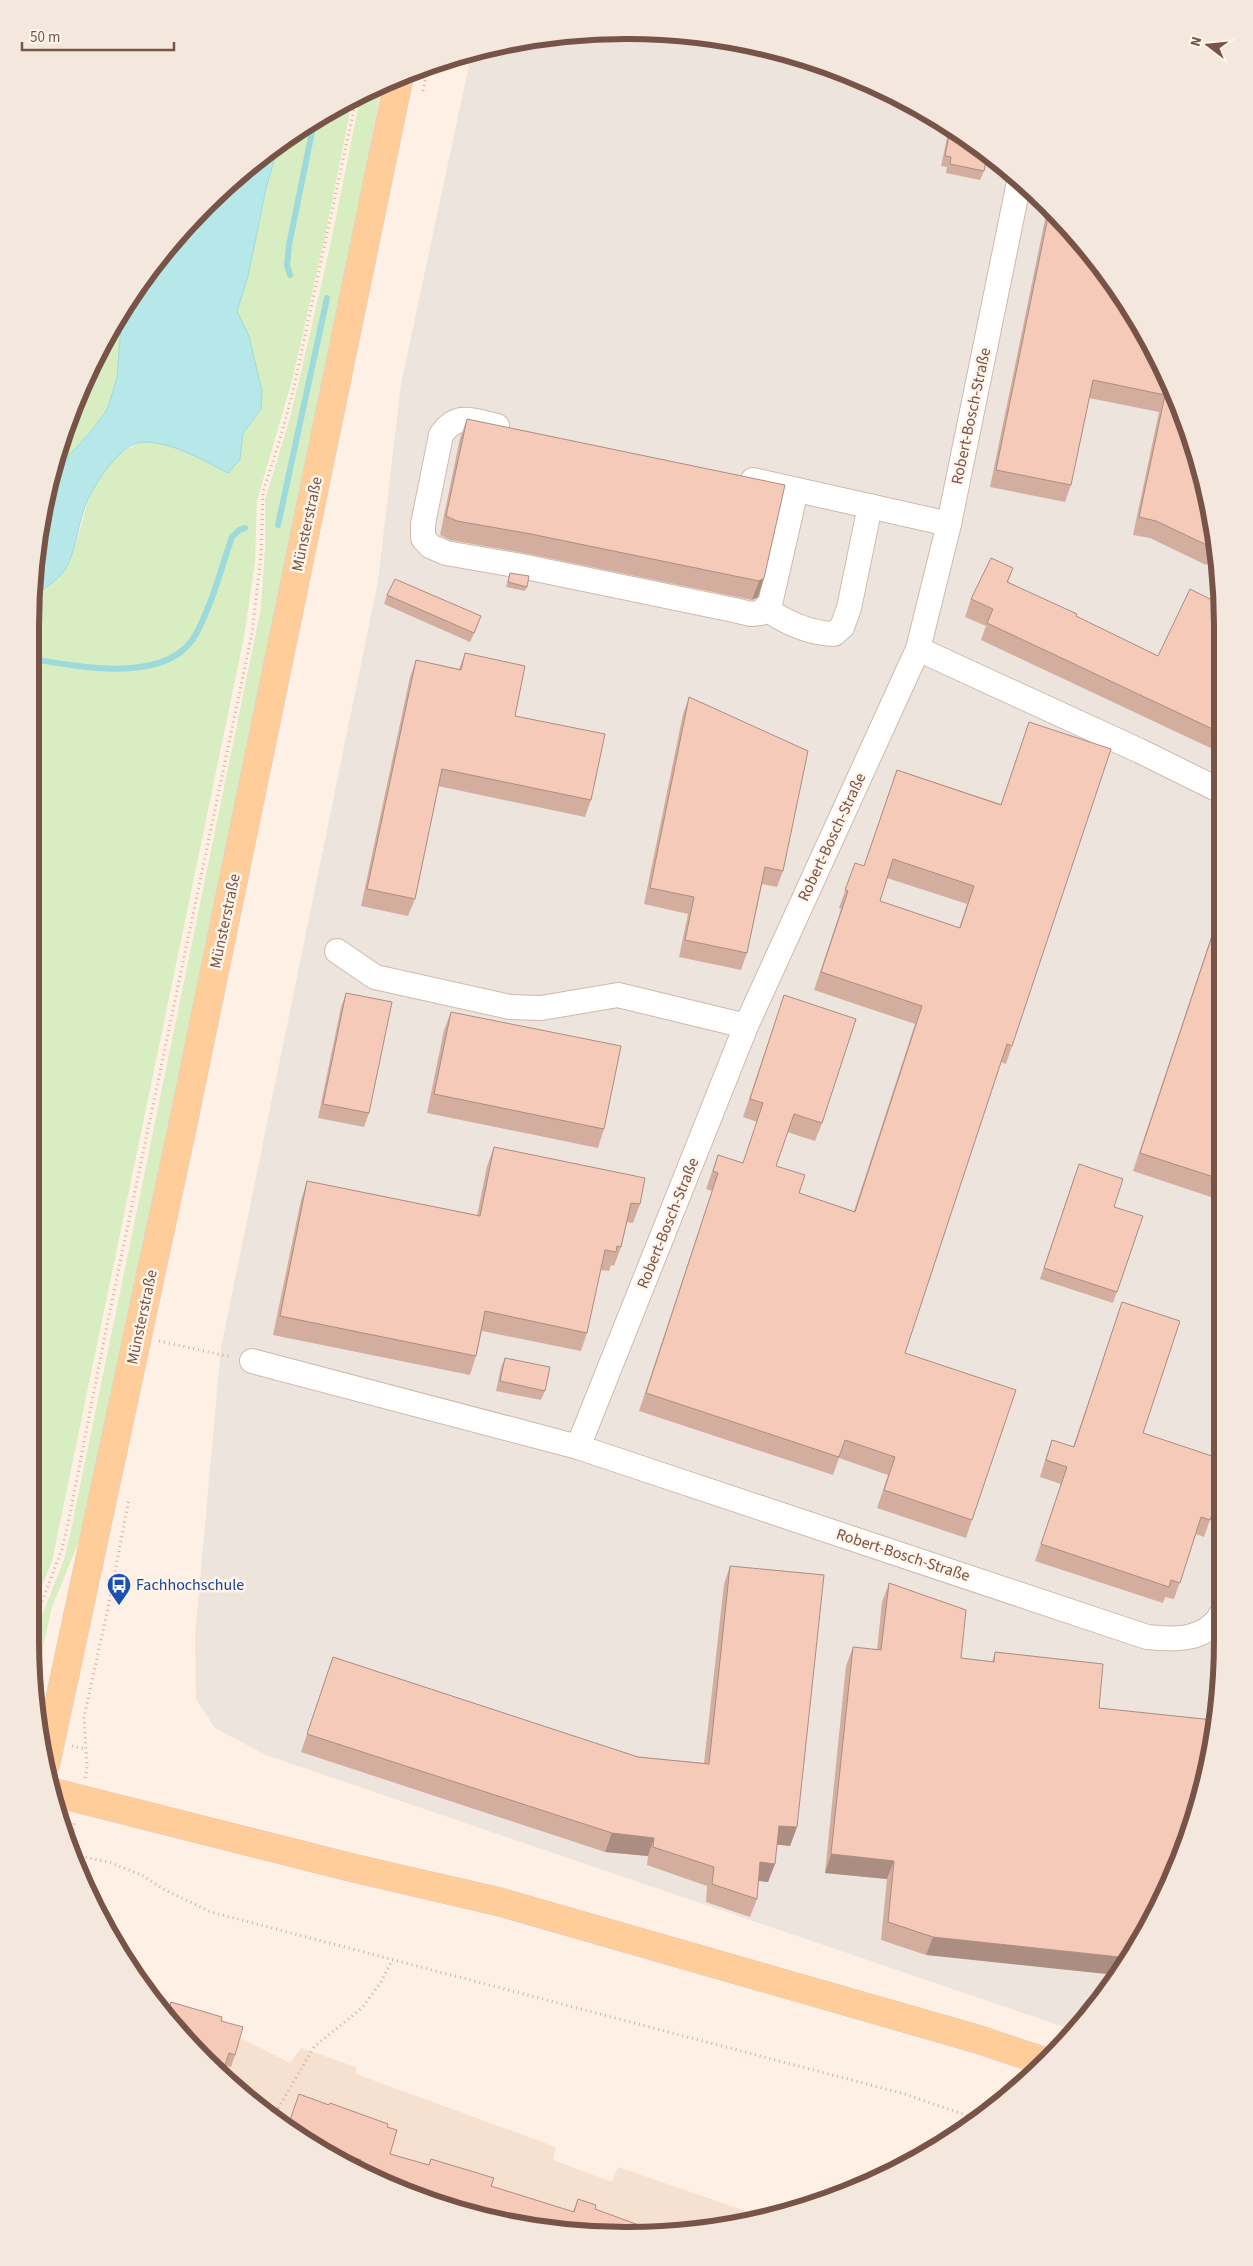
<svg xmlns="http://www.w3.org/2000/svg" width="1253" height="2266" viewBox="0 0 1253 2266" font-family="'Source Sans 3',sans-serif">
  <style>
    .residential { fill: #f6e1d1 }
    .industrial { fill: #ede4de }
    .green { fill: #d8edc1 }
    .water { fill: #b6e8e9; stroke: #9cdadc }
    .lines { fill: none; stroke-linecap: round; stroke-linejoin: round }
    .stream { stroke: #9cdadc; stroke-width: 6 }
    .minor-casing { stroke: #d2b8ab; stroke-width: 26 }
    .major-casing { stroke: #d9cfcb; stroke-width: 29 }
    .path { stroke: #dbac9c; stroke-width: 3; stroke-dasharray: 1 4; stroke-linecap: butt }
    .minor { stroke: #fff; stroke-width: 24 }
    .major { stroke: #ffcd99; stroke-width: 28 }
    .wall { fill: #d3ae9f; fill-rule: evenodd }
    .shaded-wall { fill: #ac8d82 }
    .building { fill: #f5cab9; stroke: #ac8d82; fill-rule: evenodd }
    .labels { text-anchor: middle; dominant-baseline: central; stroke-width: 5; stroke-linejoin: round; paint-order: stroke }
    .street-label { font-size: 16px; fill: #785347; stroke: #fff5eb }
    .transit-label { font-size: 16px; fill: #164399; stroke: #fff5eb; text-anchor: start }
    .rim { fill: none; stroke: #785347; stroke-width: 6 }
  </style>
  <rect width="100%" height="100%" fill="#fef0e4"/>
  <!-- residential -->
  <path class="residential" d="M159,2007l60,20 71,36 11,-15 55,19v7l200,73 -3,13 59,22 6,-15 148,51 -23,6 -78,11 -116,-4 -77,-15 -109,-41 -68,-40 -90,-74z"/>
  <!-- industrial -->
  <path class="industrial" d="M588,31l117,4 114,27 106,48 123,95 75,90 68,139 27,115 4,1129 -31,153 -48,107 -67,93 -810,-276 -51,-27 -19,-29 -1,-64 26,-287 157,-767 23,-197 71,-333z"/>
  <!-- green -->
  <g class="green">
    <path d="M382,84l-30,158 -173,840 -97,452 -30,73 -17,75v-43l3,-14 26,-65 8,-35 189,-917 4,-60v-48l25,-82 11,-46 30,-130 30,-149z"/>
    <path d="M353,97l-29,144 -31,136 -36,124 -2,61 -11,75 -192,924 -17,43 -4,-1007c14,-9 29,-18 37,-33 18,-39 17,-91 60,-115 4,-2 10,-7 14,-7 27,-1 62,19 86,31l12,-14 3,-26 18,-24 -8,-55 -4,-18 -13,-25c18,-55 27,-112 43,-168z"/>
    <path d="M131,299l-10,28 -4,51 -10,32 -18,24 -20,21 -28,76 9,-59 60,-144z"/>
  </g>
  <!-- water -->
  <path class="water" d="M279,143l-13,46 -18,87 -11,35 12,25 4,18 9,37 -1,18 -18,24 -3,26 -12,14c-25,-13 -58,-32 -86,-31 -21,1 -48,42 -55,60 -9,20 -10,43 -19,62 -7,15 -23,24 -37,33l10,-70 12,-35 16,-37 20,-21 18,-24 10,-32 4,-51 10,-28 47,-66 86,-80z"/>
  <g class="lines">
    <!-- stream -->
    <g class="stream">
      <path d="M290,275l-3,-10 2,-20 25,-123"/>
      <path d="M278,525l49,-227"/>
      <path d="M32,659c45,7 136,27 164,-25 16,-30 25,-65 36,-97l7,-7 6,-2"/>
    </g>
    <defs>
      <g id="minor">
        <path d="M497,426c-23,-5 -40,-15 -56,9l-18,89v14l7,8 16,7 75,13 213,44 17,4 10,-1 9,-9 26,-114"/>
        <path d="M753,480l196,44"/>
        <path d="M765,608c21,15 44,25 69,26l8,-7 7,-19 21,-102"/>
        <path d="M918,649l222,102 79,39"/>
        <path d="M337,951l38,26 135,30 31,1 77,-13 128,31"/>
        <path d="M252,1361l326,86 168,-421 172,-377 31,-125 70,-342"/>
        <path d="M578,1447l569,190c28,3 60,4 75,-24"/>
      </g>
      <g id="major">
        <path d="M46,1763l137,-639 216,-1046"/>
        <path d="M52,1792l301,76 147,34 477,137 69,23"/>
      </g>
    </defs>
    <!-- minor casing -->
    <use href="#minor" class="minor-casing"/>
    <!-- major casing -->
    <use href="#major" class="major-casing"/>
    <!-- path -->
    <g class="path">
      <path d="M423,91l5,-24"/>
      <path d="M159,1341l72,16"/>
      <path d="M35,1620l27,-71 6,-25 40,-204 144,-687 9,-77 2,-64 18,-56 12,-45 64,-296"/>
      <path d="M72,1746l14,3"/>
      <path d="M85,1778l2,-9 -3,-52 24,-109 21,-109"/>
      <path d="M69,1849l6,-29"/>
      <path d="M71,1854l37,8 34,13 21,14 48,23 694,182 72,25"/>
      <path d="M273,2117l41,-70 48,-39 19,-26 11,-22"/>
    </g>
    <!-- minor -->
    <use href="#minor" class="minor"/>
    <!-- major -->
    <use href="#major" class="major"/>
  </g>
  <!-- wall -->
  <g class="wall">
    <path d="M950,129l34,42 -4,9 -34,-7 1,-6 -6,-1 6,-28z"/>
    <path d="M1048,205l75,90 68,139 27,115v18l-14,-3 -54,-26 -17,-3 26,-123 -70,-14 -18,87 -6,17 -75,-15z"/>
    <path d="M467,419l297,159 -6,19 -6,3 -228,-47 -74,-13 -10,-5 20,-97z"/>
    <path d="M1013,568l-5,14 68,34 82,40 60,-52 -2,7 2,1 1,140 -238,-112 5,-14 -21,-9 6,-18z"/>
    <path d="M510,573l17,14 -2,4 -19,-4z"/>
    <path d="M387,595l91,30 -8,17 -86,-38z"/>
    <path d="M465,653l50,63 76,84 -6,17 -147,-31 -23,113 -7,17 -47,-10 49,-229 6,-17 43,9z"/>
    <path d="M689,697l94,174 -6,16 -15,-3 -15,69 -6,17 -62,-13 9,-43 -44,-10 39,-190z"/>
    <path d="M1029,722l-17,324 -6,18 -5,-2 -96,291 67,167 -6,18 -89,-30 11,-33 -49,-17 -6,17 -194,-64 73,-220 -6,-2 12,-34 25,8 14,-41 -14,-5 41,-122 38,128 -7,18 -28,-9 -11,34 23,27 55,18 61,-187 -101,-34 27,-81 -2,-1 16,-45 9,3 33,-96 104,34zM887,878l80,26 -8,24 -79,-27z"/>
    <path d="M1219,913l1,287 -87,-29z"/>
    <path d="M346,993l23,120 -5,14 -46,-9 23,-111z"/>
    <path d="M451,1012l153,117 -6,19 -171,-35 17,-83z"/>
    <path d="M494,1147l146,57 -7,19 -6,-1 -6,25 -7,19 -3,-1 -2,6 -9,-1 -13,63 -6,18 -99,-20 -6,25 -6,19 -197,-40 28,-135 6,-19 170,35 10,-50z"/>
    <path d="M1075,1175l39,32 29,9 -30,87 -73,-24z"/>
    <path d="M1220,1285v28l-8,-3z"/>
    <path d="M1122,1302l21,131 67,87 -6,17 -8,-3 -22,65 -9,-2 -2,6 -128,-42 26,-77 -21,-7 6,-20 6,-17 21,7z"/>
    <path d="M505,1358l40,33 -4,9 -45,-9 5,-24z"/>
    <path d="M730,1566l67,261 -7,19 -13,-2 -9,38 -10,-1 -1,18 -7,18 -44,-15 1,-16 -60,-21 1,-9 -43,-4 -304,-100 32,-95 305,100 66,6 20,-179z"/>
    <path d="M889,1583l72,75 31,4 3,-10 108,12 -177,291 -45,-15 6,-61 -62,-6 21,-207 7,-19 24,3 5,-48z"/>
    <path d="M171,2002l50,19 14,34 -4,12 -26,-6 -40,-45z"/>
    <path d="M387,2127l3,27 39,11 2,-6 60,27 82,26 5,-13 18,6 -47,26 -77,-15 -109,-41 -6,-4 1,-1 -9,-4 -54,-31z"/>
  </g>
  <!-- shaded-wall -->
  <g class="shaded-wall">
    <path d="M764,578l-6,19 -6,3 7,-19z"/>
    <path d="M779,1826l18,1 -7,19 -18,-2z"/>
    <path d="M612,1833l42,5 -6,18 -43,-4z"/>
    <path d="M831,1854l63,7 -7,18 -62,-6z"/>
    <path d="M760,1862l15,2 -7,18 -14,-2z"/>
    <path d="M933,1937l196,21 -13,17 -190,-20z"/>
  </g>
  <!-- building -->
  <g class="building">
    <path d="M950,130l37,27 -3,14 -34,-7 1,-7 -6,-1z"/>
    <path d="M1050,207l73,88 68,139 27,114 -7,-1 -55,-26 -17,-4 26,-122 -72,-15 -22,105 -75,-15z"/>
    <path d="M467,419l318,66 -21,93 -5,3 -228,-47 -74,-13 -11,-5z"/>
    <path d="M991,558l22,10 -6,14 70,32 -1,2 82,40 32,-67 28,14 -3,8 3,1 1,120 -232,-109 6,-14 -22,-10z"/>
    <path d="M510,573l19,3 -2,11 -19,-5z"/>
    <path d="M395,579l86,37 -7,17 -87,-38z"/>
    <path d="M465,653l60,13 -10,50 90,18 -14,66 -149,-31 -27,130 -48,-10 49,-229 45,10z"/>
    <path d="M689,697l119,54 -25,120 -18,-4 -18,86 -62,-13 9,-43 -44,-9z"/>
    <path d="M1029,722l82,27 -99,297 -5,-2 -102,309 111,37 -44,130 -88,-30 11,-33 -50,-17 -6,17 -193,-64 72,-220 -5,-2 5,-16 25,8 20,-60 -13,-4 34,-104 72,24 -34,104 -28,-9 -18,52 29,9 -6,18 56,19 67,-206 -101,-34 27,-81 -3,-1 10,-27 9,3 33,-96 104,35zM893,859l81,27 -14,42 -80,-27z"/>
    <path d="M1219,915l1,264 -80,-26z"/>
    <path d="M346,993l46,9 -23,111 -46,-9z"/>
    <path d="M451,1012l170,34 -17,83 -170,-35z"/>
    <path d="M494,1147l151,31 -5,26 -9,-1 -10,44 -4,-1 -1,6 -11,-2 -18,83 -102,-22 -9,45 -196,-40 27,-135 173,35z"/>
    <path d="M1079,1164l44,15 -9,28 29,9 -26,76 -73,-24z"/>
    <path d="M1220,1285v18l-5,-2z"/>
    <path d="M1122,1302l58,19 -37,112 78,26v28l-11,33 -9,-3 -21,66 -9,-3 -2,7 -128,-43 26,-77 -21,-7 6,-20 22,7z"/>
    <path d="M505,1358l45,9 -5,24 -45,-10z"/>
    <path d="M730,1566l94,9 -27,252 -18,-1 -4,38 -15,-2 -3,37 -45,-15 2,-17 -61,-20 1,-9 -42,-5 -305,-99 26,-77 305,100 71,7z"/>
    <path d="M889,1583l77,27 -5,48 33,4 1,-10 108,12 -4,44 114,12 -22,111 -48,107 -14,20 -196,-21 -45,-15 6,-61 -63,-7 22,-207 28,3z"/>
    <path d="M171,2002l51,15 -1,4 22,6 -8,28 -6,-2 -7,22 -17,-14 -39,-44z"/>
    <path d="M299,2094l30,11 1,-2 58,21 -1,3 10,3 -7,24 39,11 2,-6 63,19 -3,8 83,26 4,-13 18,6 -1,4 71,26 -117,-4 -14,-3 -131,-38 -25,-9 1,-4 -22,-8 3,-9 -62,-22 -12,-9z"/>
  </g>
  <!-- icons -->
  <defs>
    <symbol id="bus-pin" viewBox="-11 -11 22 30"><path d="M0 17L-7.5 6A9.5 9.5 0 1 1 7.5 6Z" fill="#1a4fb4" stroke="#fff5eb"/><path d="M-5-6H5V4H4V6H2V4H-2V6H-4V4H-5ZM-3.5-4V0h7V-4ZM-3.5 1.2v1.5H-2V1.2ZM2 1.2v1.5H3.5V1.2Z" fill="#fff"/></symbol>
  </defs>
  <g fill-rule="evenodd">
    <use href="#bus-pin" x="105" y="1571" width="28" height="38"/>
  </g>
  <g class="labels">
    <!-- street labels -->
    <g class="street-label">
      <text transform="translate(971 416) rotate(-78)">Robert-Bosch-Straße</text>
      <text transform="translate(307 524) rotate(-78)">Münsterstraße</text>
      <text transform="translate(832 837) rotate(-65)">Robert-Bosch-Straße</text>
      <text transform="translate(225 921) rotate(-78)">Münsterstraße</text>
      <text transform="translate(668 1223) rotate(-68)">Robert-Bosch-Straße</text>
      <text transform="translate(142 1317) rotate(-78)">Münsterstraße</text>
      <text transform="translate(903 1555) rotate(18)">Robert-Bosch-Straße</text>
    </g>
    <!-- transit labels -->
    <g class="transit-label">
      <text x="136" y="1585">Fachhochschule</text>
    </g>
  </g>
  <!-- crop -->
  <path d="M0 0H1253V2266H0ZM626 39H627A587 587 0 0 1 1214 626V1640A587 587 0 0 1 627 2227H626A587 587 0 0 1 39 1640V626A587 587 0 0 1 626 39Z" fill="#f4e8de" fill-rule="evenodd"/>
  <path class="rim" d="M626 39H627A587 587 0 0 1 1214 626V1640A587 587 0 0 1 627 2227H626A587 587 0 0 1 39 1640V626A587 587 0 0 1 626 39Z"/>
  <!-- north arrow -->
  <g transform="translate(1208 45) rotate(286)" stroke="#fff5eb" stroke-width="4" paint-order="stroke">
  <path d="M0-4L9 19L0 12L-9 19Z" fill="#785347"/>
  <text y="-8" font-size="14" font-weight="bold" text-anchor="middle" fill="#785347">N</text>
  </g>
  <!-- scale -->
  <path d="M22 42v8h152v-8" fill="none" stroke="#785347" stroke-width="2.5"/>
  <text x="30" y="42" font-size="15" fill="#785347" stroke="#fff5eb" stroke-width="4" paint-order="stroke">50 m</text>
</svg>
